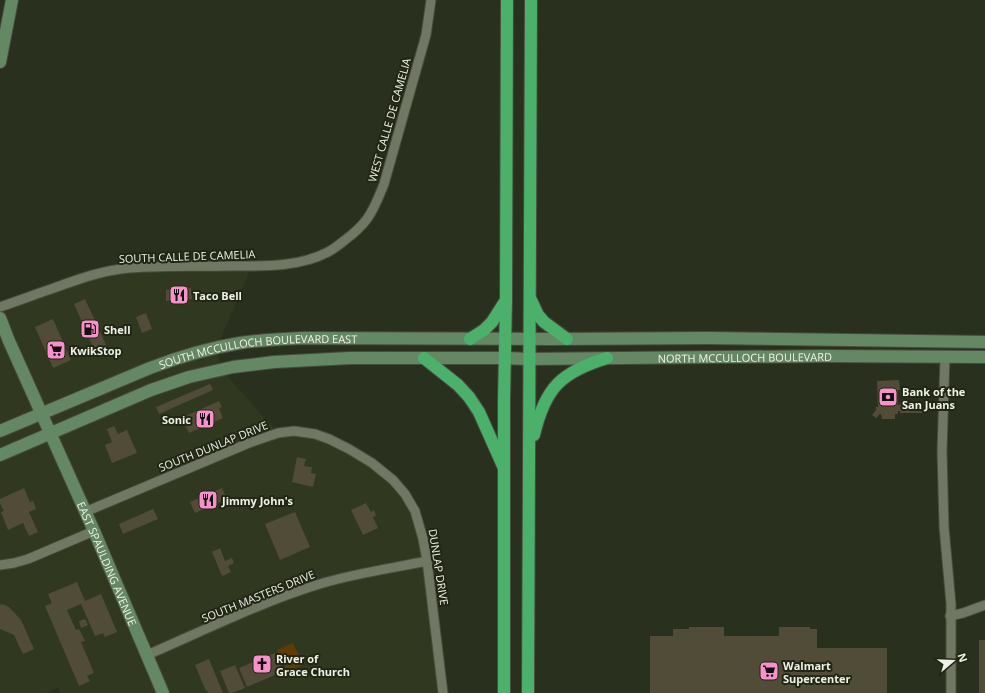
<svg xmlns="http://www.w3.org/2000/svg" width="985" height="693" viewBox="0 0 985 693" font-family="'Open Sans',sans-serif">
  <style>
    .built { fill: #30381f }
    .green { fill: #603b05 }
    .building { fill: #514c37 }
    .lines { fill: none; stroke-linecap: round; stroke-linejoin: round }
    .street-casing { stroke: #484c3d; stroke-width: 11 }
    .secondary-casing { stroke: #484c3d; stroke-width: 14 }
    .highway-casing { stroke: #484c3d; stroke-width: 14 }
    .street { stroke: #707762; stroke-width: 9 }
    .secondary { stroke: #658864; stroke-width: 12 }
    .highway { stroke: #4bb06a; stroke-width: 12 }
    .labels { text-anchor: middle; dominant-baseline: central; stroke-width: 4; stroke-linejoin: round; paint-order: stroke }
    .street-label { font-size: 11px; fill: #eef2e6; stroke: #212714 }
    .poi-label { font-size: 11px; font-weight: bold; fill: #eef2e6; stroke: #212714; text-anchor: start }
  </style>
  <rect width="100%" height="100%" fill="#2a301e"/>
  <!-- built -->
  <path class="built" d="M252,266l-35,81 4,22 57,64 28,-1 66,31 43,48 28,182h-382l-3,-6 -12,6h-46v-386l104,-35z"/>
  <!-- green -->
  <path class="green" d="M293,643l10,22 -16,7 -10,-22z"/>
  <!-- building -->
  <g class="building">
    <path d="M177,288v1h6v-1h8l1,11 -26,2v-11z"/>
    <path d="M85,299l23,50 -12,5 -22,-50z"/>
    <path d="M146,313l6,16 -10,4 -6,-16z"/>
    <path d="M53,319l18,41 -18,8 -18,-41z"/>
    <path d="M899,380l1,10h-2v15h2v-2h21l1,10h-22v-2h-2v3h-3v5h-13l-1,-5h-1l-4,4 -4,-3 4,-5v-3h2l-1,-26z"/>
    <path d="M210,384l3,6 -54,24 -3,-7z"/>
    <path d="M219,401l3,6 -3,1 4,10 -34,15 -5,-10 -2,2 -3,-6z"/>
    <path d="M114,426l4,8 9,-4 10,23 -25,10 -7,-18 7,-3 -5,-13z"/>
    <path d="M297,457l9,2 -2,7 8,1 -1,6 5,1 -3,13 -21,-5z"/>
    <path d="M24,488l6,14 3,-1 3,8 -7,3 9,20 -9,4 -6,-13 -15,7 -7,-18 3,-1 -4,-8v-4z"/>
    <path d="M222,488l5,11 -32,14 -5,-11z"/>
    <path d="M366,503l5,9 3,-2 2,6 -3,1 5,11 -15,7 -12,-25z"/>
    <path d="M153,509l5,10 -35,15 -4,-10z"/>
    <path d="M295,512l15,35 -30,13 -15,-36z"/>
    <path d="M220,548l5,13 7,-3 2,5 -6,3 3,6 -9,4 -10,-24z"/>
    <path d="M77,582l8,19 16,-7 16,38 -12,5 -2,-4 -8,3 -14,-32 -14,6 9,20 3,-1 6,12 -4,1 13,31 -7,3 3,5 -11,5 -34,-80 7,-3 -4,-9z"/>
    <path d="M2,604l7,3 12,13 13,29 -11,5 -9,-19 -14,-6v-24z"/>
    <path d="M85,619l3,6 -7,3 -2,-7z"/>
    <path d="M689,627h35v9h55v-9h31v2h7v19h70v45h-237v-57h23v-7h16z"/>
    <rect x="979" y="640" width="6" height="53"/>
    <path d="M275,653l9,18 -37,16 -8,-19z"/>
    <path d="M209,659l14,34h-15l-1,-3 -1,1 -11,-26z"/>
    <path d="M235,665l10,23 -13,5h-3l-9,-22z"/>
  </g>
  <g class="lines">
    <defs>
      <g id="street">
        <path d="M0,307c18,-6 36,-13 54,-19 22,-8 44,-16 67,-19 35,-4 71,-2 106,-3 33,0 70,2 101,-14 6,-3 12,-8 17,-12 8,-6 16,-13 22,-21 8,-11 12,-23 17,-35l42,-149 5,-35"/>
        <path d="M945,357l-3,94 2,76 7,77v89"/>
        <path d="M85,512l164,-69 29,-10 16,-2 21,3 14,5 20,10 23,14 21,17 12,14 10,17 8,28 4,22 16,132"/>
        <path d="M0,565l14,-2 14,-4 66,-28"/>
        <path d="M950,616l13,-3 22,-8"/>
        <path d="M147,655c58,-25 116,-54 176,-72 34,-10 70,-15 104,-22"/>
      </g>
      <g id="secondary">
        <path d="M0,62l12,-62"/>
        <path id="s1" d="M0,318l9,23 85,190 69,162"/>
        <path id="s2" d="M0,431l150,-63c29,-11 59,-20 90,-25 20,-3 41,-4 62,-5l250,1 156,-1 277,4"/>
        <path id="s3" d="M0,455l151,-65 38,-13 44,-10 41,-5 76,-4h155l24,1 295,-3 161,1"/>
      </g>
      <g id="highway">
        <path d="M531,300l7,15 6,7 23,17"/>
        <path d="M470,339l14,-9 8,-8 14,-22"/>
        <path d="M424,358l34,27 11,12 10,15 24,54"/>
        <path d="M534,435c11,-47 27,-63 73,-77"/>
        <path d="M504,693v-293l2,-100 1,-300"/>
        <path d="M528,693l3,-693"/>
      </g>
    </defs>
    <!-- street casing -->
    <use href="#street" class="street-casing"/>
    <!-- secondary casing -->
    <use href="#secondary" class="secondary-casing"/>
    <!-- highway casing -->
    <use href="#highway" class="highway-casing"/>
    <!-- street -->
    <use href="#street" class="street"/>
    <!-- secondary -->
    <use href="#secondary" class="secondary"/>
    <!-- highway -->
    <use href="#highway" class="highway"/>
  </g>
  <!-- icons -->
  <defs>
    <symbol id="restaurant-square" viewBox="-11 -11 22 22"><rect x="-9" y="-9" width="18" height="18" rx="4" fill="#f890cc" stroke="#212714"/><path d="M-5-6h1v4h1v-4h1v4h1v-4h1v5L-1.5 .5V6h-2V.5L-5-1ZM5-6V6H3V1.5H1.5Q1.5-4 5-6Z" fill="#111"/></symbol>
    <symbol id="fuel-square" viewBox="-11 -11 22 22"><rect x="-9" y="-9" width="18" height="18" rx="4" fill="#f890cc" stroke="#212714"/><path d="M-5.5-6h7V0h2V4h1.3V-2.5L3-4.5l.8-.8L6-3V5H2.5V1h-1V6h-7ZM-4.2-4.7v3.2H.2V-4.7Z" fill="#111"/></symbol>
    <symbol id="supermarket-square" viewBox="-11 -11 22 22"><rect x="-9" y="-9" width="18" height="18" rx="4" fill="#f890cc" stroke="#212714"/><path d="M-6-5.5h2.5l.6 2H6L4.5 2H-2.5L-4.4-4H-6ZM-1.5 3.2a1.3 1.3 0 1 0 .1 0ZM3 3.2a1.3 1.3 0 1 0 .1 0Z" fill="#111"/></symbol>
    <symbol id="bank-square" viewBox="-11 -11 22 22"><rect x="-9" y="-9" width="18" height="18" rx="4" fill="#f890cc" stroke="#212714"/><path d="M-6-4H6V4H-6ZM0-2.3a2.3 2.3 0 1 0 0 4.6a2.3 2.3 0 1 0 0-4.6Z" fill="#111"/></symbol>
    <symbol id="church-square" viewBox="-11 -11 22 22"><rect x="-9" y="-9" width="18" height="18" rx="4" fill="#f890cc" stroke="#212714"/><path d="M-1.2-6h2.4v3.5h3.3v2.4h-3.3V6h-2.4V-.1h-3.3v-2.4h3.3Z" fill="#111"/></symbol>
  </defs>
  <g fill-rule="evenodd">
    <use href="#restaurant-square" x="168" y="284" width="22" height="22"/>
    <use href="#fuel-square" x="79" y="318" width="22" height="22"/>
    <use href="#supermarket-square" x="45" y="339" width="22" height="22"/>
    <use href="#bank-square" x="877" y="386" width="22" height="22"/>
    <use href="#restaurant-square" x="194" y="408" width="22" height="22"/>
    <use href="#restaurant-square" x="197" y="489" width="22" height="22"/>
    <use href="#church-square" x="251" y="653" width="22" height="22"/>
    <use href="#supermarket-square" x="758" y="660" width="22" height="22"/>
  </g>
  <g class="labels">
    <!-- street labels -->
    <g class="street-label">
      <text transform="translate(389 120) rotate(-74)">WEST CALLE DE CAMELIA</text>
      <text transform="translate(187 256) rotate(-2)">SOUTH CALLE DE CAMELIA</text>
      <text stroke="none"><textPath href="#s2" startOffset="273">SOUTH MCCULLOCH BOULEVARD EAST</textPath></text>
      <text stroke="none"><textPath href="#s3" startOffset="762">NORTH MCCULLOCH BOULEVARD</textPath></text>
      <text transform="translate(213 446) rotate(-22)">SOUTH DUNLAP DRIVE</text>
      <text stroke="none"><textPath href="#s1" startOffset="268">EAST SPAULDING AVENUE</textPath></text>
      <text transform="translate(439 567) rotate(81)">DUNLAP DRIVE</text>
      <text transform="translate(258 596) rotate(-22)">SOUTH MASTERS DRIVE</text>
    </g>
    <!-- poi labels -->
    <g class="poi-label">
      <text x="193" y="295">Taco Bell</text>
      <text x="104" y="329">Shell</text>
      <text x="70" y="350">KwikStop</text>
      <text x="902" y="391">Bank of the<tspan x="902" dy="13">San Juans</tspan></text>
      <text x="191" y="419" text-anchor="end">Sonic</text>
      <text x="222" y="500">Jimmy John's</text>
      <text x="276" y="658">River of<tspan x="276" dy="13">Grace Church</tspan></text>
      <text x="783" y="665">Walmart<tspan x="783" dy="13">Supercenter</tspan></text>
    </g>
  </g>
  <!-- north arrow -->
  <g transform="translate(953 661) rotate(71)" stroke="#212714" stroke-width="3" paint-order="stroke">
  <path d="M0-3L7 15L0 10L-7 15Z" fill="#eef2e6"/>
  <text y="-6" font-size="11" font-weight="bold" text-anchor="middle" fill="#eef2e6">N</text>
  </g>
</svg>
